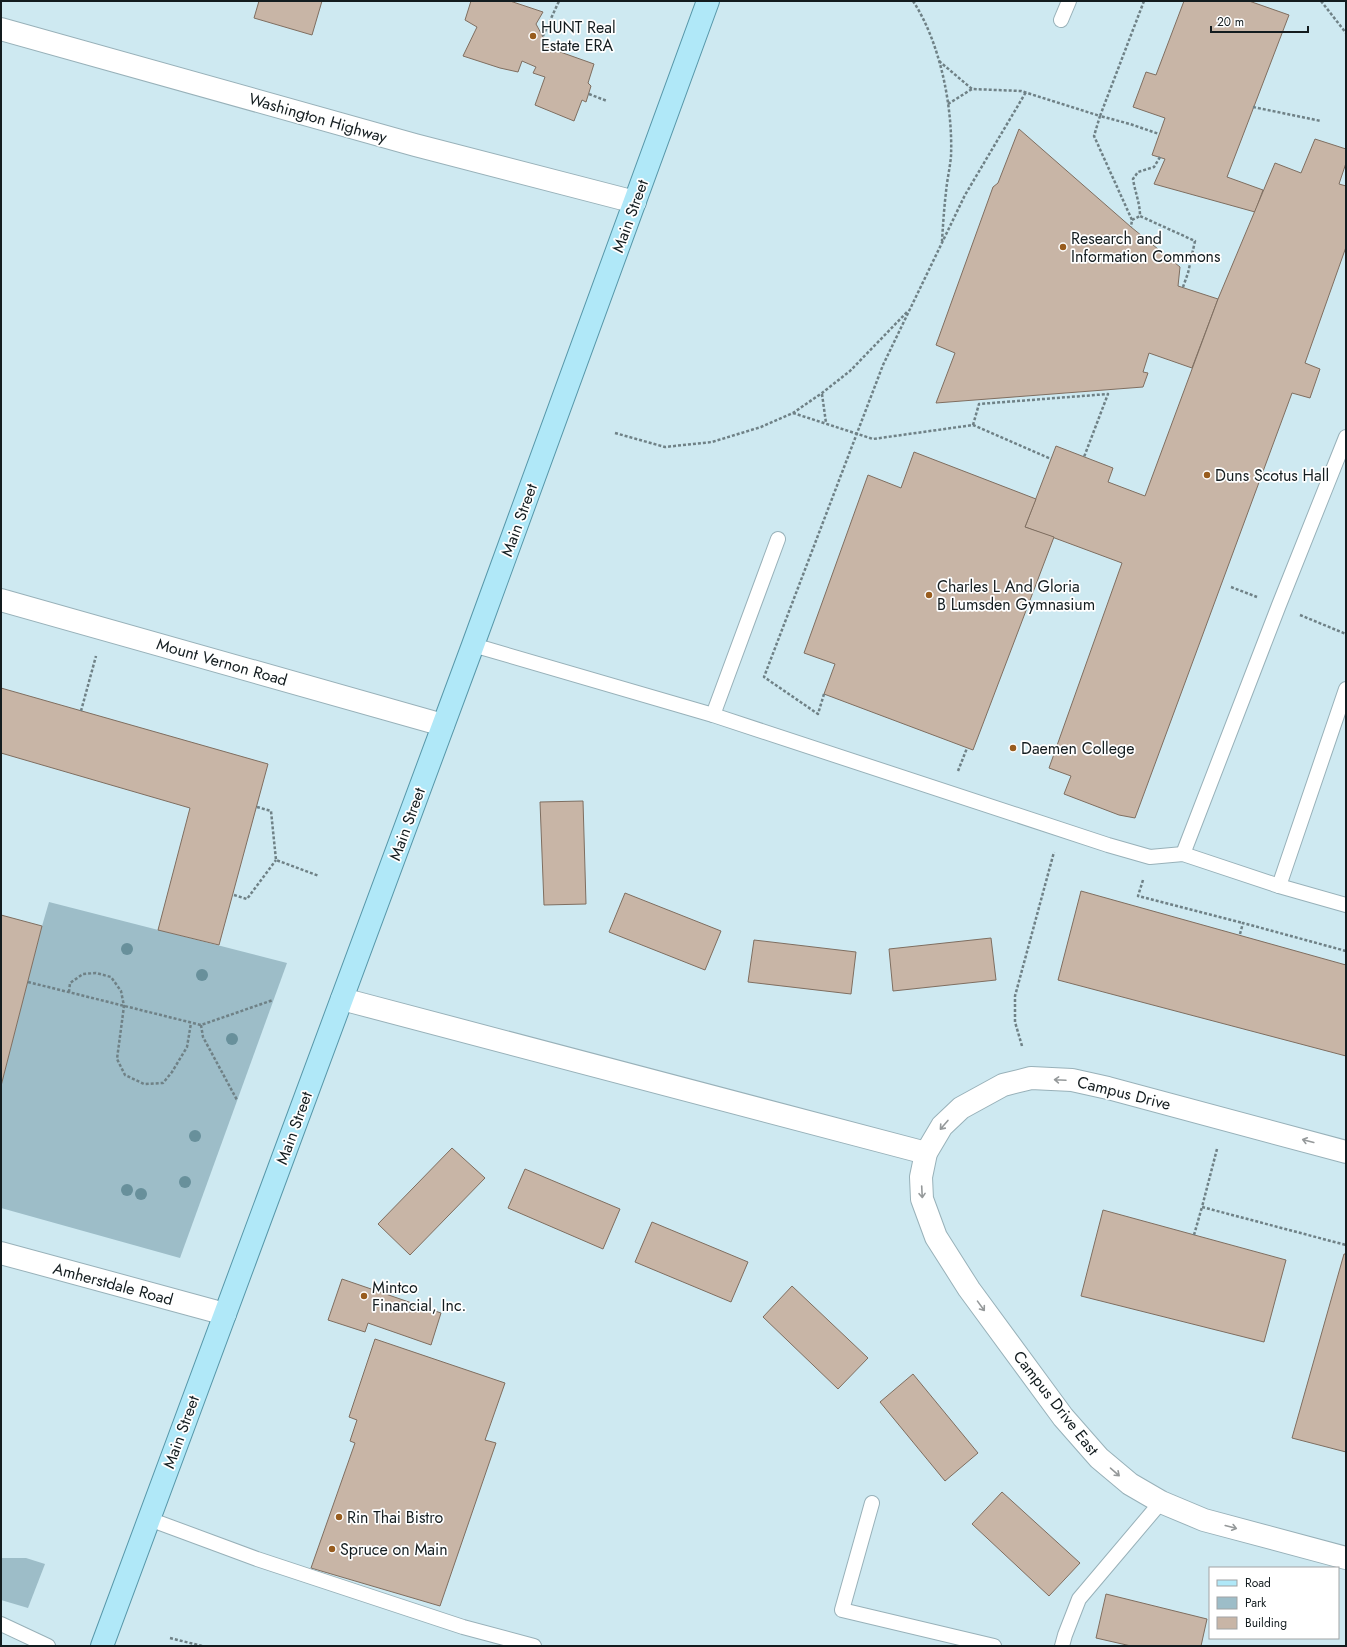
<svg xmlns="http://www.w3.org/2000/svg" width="1347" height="1647" viewBox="0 0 1347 1647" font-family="Jost,sans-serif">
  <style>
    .green { fill: #9dbdc8 }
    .building { fill: #c8b5a6; stroke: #7f6e60 }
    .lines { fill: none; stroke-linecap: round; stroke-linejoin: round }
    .lane-casing { stroke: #98b1b9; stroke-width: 16 }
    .street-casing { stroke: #98b1b9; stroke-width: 24 }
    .primary-casing { stroke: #5797a9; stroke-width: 24 }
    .path { stroke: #6f8186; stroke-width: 2.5; stroke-dasharray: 3 2; stroke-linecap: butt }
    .lane { stroke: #fff; stroke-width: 14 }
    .street { stroke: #fff; stroke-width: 22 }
    .primary { stroke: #b0e8f8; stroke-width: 22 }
    .tree { fill: #68909b }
    .oneway { stroke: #95999a }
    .poi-dot { fill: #985c1e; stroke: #fff; stroke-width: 1.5 }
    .labels { text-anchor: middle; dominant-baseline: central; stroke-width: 3.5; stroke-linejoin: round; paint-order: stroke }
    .poi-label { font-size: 16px; fill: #131c1f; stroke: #fff; text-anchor: start }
    .street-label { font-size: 16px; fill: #131c1f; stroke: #fff }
  </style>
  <rect width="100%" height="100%" fill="#cee9f1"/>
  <!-- green -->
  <g class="green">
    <path d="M49,902l238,61 -107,295 -179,-50v-122l41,-160z"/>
    <path d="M1,1558h25l19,6 -17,44 -27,-8z"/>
  </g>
  <!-- building -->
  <g class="building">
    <path d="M259,1h63l-10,34 -58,-17z"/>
    <path d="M471,1h39l33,11 -7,12 13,24 45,16 -6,19 3,3 -5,16 -4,-2 -8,21 -39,-16 10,-28 -12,-4 3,-6 -14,-6 -4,11 -18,-4 -37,-12 14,-29 -12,-7z"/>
    <path d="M1184,1h65l40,14 -62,162 36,13 -8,22 -101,-28 11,-25 -13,-4 13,-37 -32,-11 13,-35 10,3z"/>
    <path d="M1019,129l112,98 49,40 -2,19 40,13 -26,69 -43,-15 -6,19 5,1 -5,14 -207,16 19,-50 -19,-8 57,-158 5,-4z"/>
    <path d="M1315,139l31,10v14l-7,21 7,2v61l-41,116 15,6 -10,29 -18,-5 -157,425 -16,-3 -55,-21 7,-18 -22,-8 73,-205 -97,-36 31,-81 57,22 -5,14 37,14 73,-197 57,-136 26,10z"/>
    <path d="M914,452l122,47 -11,28 29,10 -81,213 -149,-56 11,-30 -31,-11 64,-178 33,13z"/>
    <path d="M1,688l267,76 -49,181 -61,-15 32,-122 -189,-55z"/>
    <path d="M583,801l3,103 -42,1 -4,-103z"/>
    <path d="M1081,891l265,74v91l-288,-76z"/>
    <path d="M625,893l96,38 -16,39 -96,-38z"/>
    <path d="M1,915l41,11 -41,160z"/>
    <path d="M991,938l5,42 -103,11 -4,-42z"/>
    <path d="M754,940l102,12 -5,42 -103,-12z"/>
    <path d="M452,1148l33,30 -75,77 -32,-31z"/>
    <path d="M525,1169l95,40 -17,40 -95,-41z"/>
    <path d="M1103,1210l183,50 -22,82 -183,-46z"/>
    <path d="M652,1222l96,40 -17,40 -96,-40z"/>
    <path d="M1344,1254h2v198l-54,-14z"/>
    <path d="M342,1279l99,34 -10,32 -63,-22 -3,9 -37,-12z"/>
    <path d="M792,1286l76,72 -30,31 -75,-72z"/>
    <path d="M375,1339l130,44 -20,57 11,3 -56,163 -129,-38 44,-125 -5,-2 7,-21 -8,-3z"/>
    <path d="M913,1374l65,79 -33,28 -65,-79z"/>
    <path d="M1002,1492l78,71 -31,33 -77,-72z"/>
    <path d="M1106,1594l101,25 -6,27h-70l-35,-8z"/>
  </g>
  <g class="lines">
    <defs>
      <g id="lane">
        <path d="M1061,20l8,-19"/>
        <path d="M473,645l240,70 395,130 42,12 33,-3 96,32 67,19"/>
        <path d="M713,715l65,-176"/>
        <path d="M1183,854l96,-249 67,-168"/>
        <path d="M1279,886l67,-197"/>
        <path d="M872,1503l-30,107 152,36"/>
        <path d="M149,1519l108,40 206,68 71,19"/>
        <path d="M1,1624l47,22"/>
        <path d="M1062,1646l3,-11 14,-36 82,-97"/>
      </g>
      <g id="street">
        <path d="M1,29l414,116 220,57"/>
        <path d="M1,600l442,125"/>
        <path d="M342,999l584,154"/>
        <path d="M1346,1152l-238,-64 -36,-8 -41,-2 -28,7 -42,23 -19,18 -16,27 -5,24 1,22 14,38 33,52 94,128 36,41 31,26 31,18 43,18 142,38"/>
        <path d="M1,1253l224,61"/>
      </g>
      <path id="primary" d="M102,1646l371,-1001 235,-644"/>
    </defs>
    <!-- lane casing -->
    <use href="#lane" class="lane-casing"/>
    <!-- street casing -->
    <use href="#street" class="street-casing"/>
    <!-- primary casing -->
    <use href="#primary" class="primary-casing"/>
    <!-- path -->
    <g class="path">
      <path d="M913,1c27,41 40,106 38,155 -1,12 -4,24 -5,36 -2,17 -3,33 -4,49"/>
      <path d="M1144,1l-44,115 30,8 29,10"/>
      <path d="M1321,1l25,32"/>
      <path d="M543,36l16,-35"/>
      <path d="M939,61l33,28"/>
      <path d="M589,94l18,7"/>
      <path d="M948,104l24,-15 49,2 79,25 -6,20 38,84 -1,7"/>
      <path d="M1253,107l68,14"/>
      <path d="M1160,157l-6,10 -16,5 -5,7c2,13 7,24 7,37l55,25 -7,32 -5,14"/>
      <path d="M1132,220l8,-4"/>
      <path d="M822,394l4,29"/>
      <path d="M793,413l80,26 100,-14 78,34"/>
      <path d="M973,425l6,-21 129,-10 -24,63"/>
      <path d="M615,433l50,14 47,-5 49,-15 32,-14 29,-20 28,-22 58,-60"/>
      <path d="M1231,587l26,10"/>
      <path d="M1300,615l46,19"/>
      <path d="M824,694l-6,20 -54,-37 119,-312 82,-170 61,-103"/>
      <path d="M81,711l15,-55"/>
      <path d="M958,771l9,-23"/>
      <path d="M257,807l14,4 5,49 43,16"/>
      <path d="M1143,880l-5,16 105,27"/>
      <path d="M234,895l13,4 29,-39"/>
      <path d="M1240,934l3,-11 103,28"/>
      <path d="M28,982l173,43 72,-25"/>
      <path d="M69,992l1,-9 13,-9 13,-1 15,4 10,14 3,15 -7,53 8,16 19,9 19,-1 9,-11 15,-25 4,-24"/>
      <path d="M201,1025l2,12 34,63"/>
      <path d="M1022,1046l-7,-24v-26l39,-144"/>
      <path d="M1217,1149l-15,58 144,38"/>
      <path d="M1194,1235l8,-28"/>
      <path d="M170,1638l32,8"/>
    </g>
    <!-- lane -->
    <use href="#lane" class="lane"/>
    <!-- street -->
    <use href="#street" class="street"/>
    <!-- primary -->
    <use href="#primary" class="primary"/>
  </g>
  <!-- trees -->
  <g class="tree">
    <circle cx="127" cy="949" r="6"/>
    <circle cx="202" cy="975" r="6"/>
    <circle cx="232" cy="1039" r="6"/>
    <circle cx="195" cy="1136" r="6"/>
    <circle cx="185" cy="1182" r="6"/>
    <circle cx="127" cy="1190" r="6"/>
    <circle cx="141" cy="1194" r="6"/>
  </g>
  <!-- one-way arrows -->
  <defs><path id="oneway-shaft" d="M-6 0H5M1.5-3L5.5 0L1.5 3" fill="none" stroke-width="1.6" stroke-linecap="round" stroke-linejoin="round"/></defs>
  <g class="oneway">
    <use href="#oneway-shaft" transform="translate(1060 1080) rotate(-177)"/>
    <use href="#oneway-shaft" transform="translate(944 1125) rotate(131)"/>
    <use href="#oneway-shaft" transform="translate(1308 1141) rotate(-165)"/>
    <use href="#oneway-shaft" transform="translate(922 1192) rotate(87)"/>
    <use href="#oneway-shaft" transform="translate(981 1306) rotate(54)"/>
    <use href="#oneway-shaft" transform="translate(1115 1472) rotate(41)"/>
    <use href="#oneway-shaft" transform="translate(1231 1527) rotate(15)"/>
  </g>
  <!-- markers -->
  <g class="poi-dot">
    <circle cx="533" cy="36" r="4"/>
    <circle cx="1063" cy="247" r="4"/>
    <circle cx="1207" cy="475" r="4"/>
    <circle cx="929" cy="595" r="4"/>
    <circle cx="1013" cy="748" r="4"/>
    <circle cx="364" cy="1296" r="4"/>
    <circle cx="339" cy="1517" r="4"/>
    <circle cx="332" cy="1549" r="4"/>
  </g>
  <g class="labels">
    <!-- poi labels -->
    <g class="poi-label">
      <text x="541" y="27">HUNT Real<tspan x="541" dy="18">Estate ERA</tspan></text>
      <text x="1071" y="238">Research and<tspan x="1071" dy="18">Information Commons</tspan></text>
      <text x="1215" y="475">Duns Scotus Hall</text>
      <text x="937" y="586">Charles L And Gloria<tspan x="937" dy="18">B Lumsden Gymnasium</tspan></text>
      <text x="1021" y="748">Daemen College</text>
      <text x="372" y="1287">Mintco<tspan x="372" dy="18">Financial, Inc.</tspan></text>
      <text x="347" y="1517">Rin Thai Bistro</text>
      <text x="340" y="1549">Spruce on Main</text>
    </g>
    <!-- street labels -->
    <g class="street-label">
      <text transform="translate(318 118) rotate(16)">Washington Highway</text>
      <text transform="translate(630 216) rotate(-70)">Main Street</text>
      <text transform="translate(519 520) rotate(-70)">Main Street</text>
      <text transform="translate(222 662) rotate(16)">Mount Vernon Road</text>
      <text transform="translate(407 824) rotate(-70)">Main Street</text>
      <text transform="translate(1124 1093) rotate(14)">Campus Drive</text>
      <text transform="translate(294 1128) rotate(-70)">Main Street</text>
      <text transform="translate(113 1284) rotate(15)">Amherstdale Road</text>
      <text transform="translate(1056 1403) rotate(52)">Campus Drive East</text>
      <text transform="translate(181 1432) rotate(-70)">Main Street</text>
    </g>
  </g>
  <!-- border -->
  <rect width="1347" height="1647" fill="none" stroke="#131c1f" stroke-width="4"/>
  <!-- legend -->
  <rect x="1209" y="1567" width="130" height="72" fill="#ffffff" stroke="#a1a4a5"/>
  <rect x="1217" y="1580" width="20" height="6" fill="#b0e8f8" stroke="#a1a4a5"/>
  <text x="1245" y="1587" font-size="12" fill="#131c1f">Road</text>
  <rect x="1217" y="1597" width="20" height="12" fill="#9dbdc8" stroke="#a1a4a5"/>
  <text x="1245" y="1607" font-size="12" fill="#131c1f">Park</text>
  <rect x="1217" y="1617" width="20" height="12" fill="#c8b5a6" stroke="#a1a4a5"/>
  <text x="1245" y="1627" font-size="12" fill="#131c1f">Building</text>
  <!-- scale -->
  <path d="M1211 26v6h97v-6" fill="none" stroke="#131c1f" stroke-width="2"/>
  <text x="1217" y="26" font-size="12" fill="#131c1f" stroke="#ffffff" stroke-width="3" paint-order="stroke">20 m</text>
</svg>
